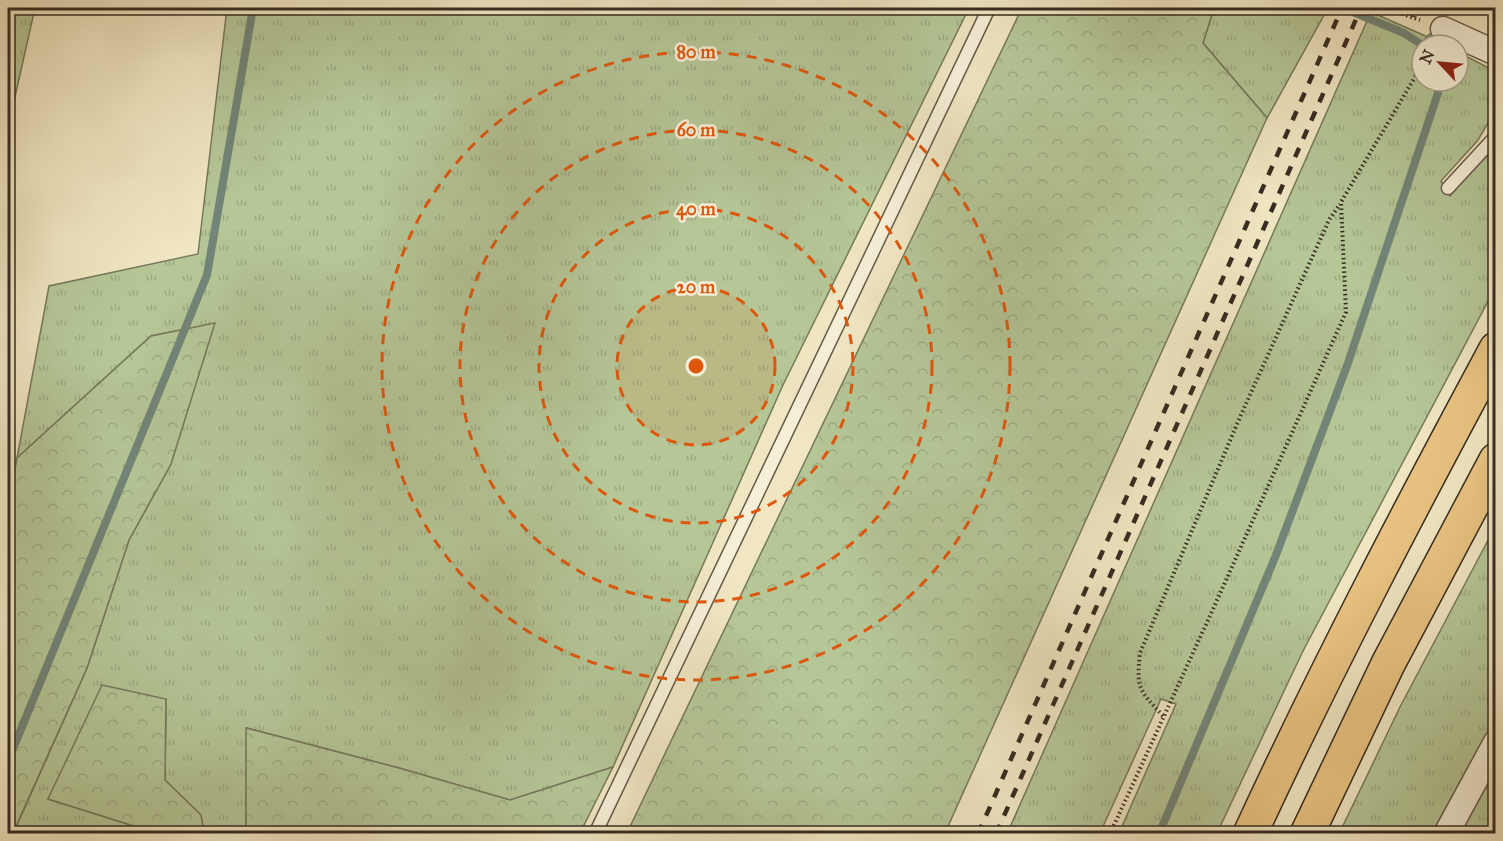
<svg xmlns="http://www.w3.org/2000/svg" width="1503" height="841" viewBox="0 0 1503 841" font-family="'IM FELL Great Primer',serif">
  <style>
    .grass { fill: url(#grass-tufts); stroke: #76795c; stroke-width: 1.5 }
    .forest { fill: url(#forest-crowns); stroke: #76795c; stroke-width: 1.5 }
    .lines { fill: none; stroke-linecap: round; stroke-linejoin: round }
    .stream { stroke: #728578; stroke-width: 8 }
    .service-casing { stroke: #655a4a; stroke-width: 15 }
    .minor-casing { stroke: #655a4a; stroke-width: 27 }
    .motorway-casing { stroke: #372c22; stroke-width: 36 }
    .path { stroke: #372c22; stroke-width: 4; stroke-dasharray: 1.5 3; stroke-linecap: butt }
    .service { stroke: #f5efd7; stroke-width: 12 }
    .minor { stroke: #f5efd7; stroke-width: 24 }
    .motorway { stroke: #e8c381; stroke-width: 33 }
    .rail { stroke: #372c22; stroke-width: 4.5; stroke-dasharray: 10 10; stroke-linecap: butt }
    .ring { fill: none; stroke: #df570d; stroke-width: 3; stroke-dasharray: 10 8 }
    .centre { fill: #df570d; stroke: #f5efd7; stroke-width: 3 }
    .ring-label { font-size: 18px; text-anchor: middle; font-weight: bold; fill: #df570d; stroke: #f5efd7; stroke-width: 5; stroke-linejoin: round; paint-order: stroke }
  </style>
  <defs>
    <pattern id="grass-tufts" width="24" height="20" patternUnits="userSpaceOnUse" patternTransform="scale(1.5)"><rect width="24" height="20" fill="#b5c697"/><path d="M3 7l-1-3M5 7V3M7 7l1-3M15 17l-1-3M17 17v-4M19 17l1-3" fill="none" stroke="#9caa82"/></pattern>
    <pattern id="forest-crowns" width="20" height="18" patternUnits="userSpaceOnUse" patternTransform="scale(1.5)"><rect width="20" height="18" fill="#b5c697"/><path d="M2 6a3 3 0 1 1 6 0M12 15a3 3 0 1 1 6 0" fill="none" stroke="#9caa82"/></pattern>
  </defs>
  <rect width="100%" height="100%" fill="#f0e6c2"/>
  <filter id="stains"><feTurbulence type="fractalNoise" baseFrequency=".00333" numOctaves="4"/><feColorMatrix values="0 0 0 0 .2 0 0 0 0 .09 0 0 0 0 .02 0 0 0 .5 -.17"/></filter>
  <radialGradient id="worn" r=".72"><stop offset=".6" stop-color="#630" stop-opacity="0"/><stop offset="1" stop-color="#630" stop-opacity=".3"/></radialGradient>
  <!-- grass -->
  <g class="grass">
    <path d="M8,8h27l-27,120z"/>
    <path d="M227,8h742l-186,377 -170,382 -103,33 -111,-32 -152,-40 -1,105h-42l-3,-18 -36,-35 1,-80 -118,99 108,34 -143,1 74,-166 42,-128 42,-76 43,-140 -63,12 -134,122 32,-172 149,-32z"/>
    <path d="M1214,8h114l-61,110 -64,-75z"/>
    <path d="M1371,12l75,33h-24v36h36v-29l29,15 8,10v34l-17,29 -37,41 9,15 45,-52v144l-192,363 -86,182h-98l57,-129 -15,-5 -61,134 -93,1z"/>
    <path d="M1495,527v197l-58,109 -98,1 61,-127z"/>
    <path d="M1495,759v74l-39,1z"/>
  </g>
  <!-- forest -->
  <g class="forest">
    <path d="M1022,8h192l-11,35 64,75 -322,715h-318z"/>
    <path d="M215,323l-44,141 -42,76 -42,128 -74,165h-5v-326l9,-49 134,-122z"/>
    <path d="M102,685l64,14 -1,81 36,35 3,18h-48l-108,-34z"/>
    <path d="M246,728l153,40 111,32 103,-33 -33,66h-334z"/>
  </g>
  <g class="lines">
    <!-- stream -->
    <g class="stream">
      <path d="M1343,8l61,25 18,12"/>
      <path d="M1445,11l2,-3"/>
      <path d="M1424,45l7,-8"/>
      <path d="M8,761l199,-486 46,-267"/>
      <path d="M1159,834l117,-279 72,-192 90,-270v-12"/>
    </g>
    <defs>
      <g id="service">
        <path d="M1448,188l48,-52"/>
        <path d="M595,834l394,-826"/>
      </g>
      <g id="minor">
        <path d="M1443,29l53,24"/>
        <path d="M1446,834l50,-92"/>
      </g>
      <g id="motorway">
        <path d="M1250,834c76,-165 160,-325 246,-485"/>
        <path d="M1307,834l81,-170 108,-204"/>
      </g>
    </defs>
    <!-- service casing -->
    <use href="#service" class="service-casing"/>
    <!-- minor casing -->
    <use href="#minor" class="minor-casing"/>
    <!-- motorway casing -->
    <use href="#motorway" class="motorway-casing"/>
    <!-- path -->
    <g class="path">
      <path d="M1385,8l35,12"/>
      <path d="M1009,15l3,-7"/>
      <path d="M1413,17l4,-9"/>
      <path d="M1163,716c-24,-26 -27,-28 -23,-63l100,-236 89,-197 11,-16"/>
      <path d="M1110,834l104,-227 132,-295 -5,-110 77,-130"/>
    </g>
    <!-- service -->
    <use href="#service" class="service"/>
    <!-- minor -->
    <use href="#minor" class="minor"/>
    <!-- motorway -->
    <use href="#motorway" class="motorway"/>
    <!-- rail -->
    <g class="rail">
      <path d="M978,834l364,-826"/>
      <path d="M996,834l365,-826"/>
    </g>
  </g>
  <!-- distance rings -->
  <circle cx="696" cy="366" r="79" fill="#df570d" fill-opacity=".12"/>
  <g class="ring">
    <circle cx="696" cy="366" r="79"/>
    <circle cx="696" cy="366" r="157"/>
    <circle cx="696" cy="366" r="236"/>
    <circle cx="696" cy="366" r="314"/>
  </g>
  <circle cx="696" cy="366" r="9" class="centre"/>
  <g class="ring-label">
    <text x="696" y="58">80 m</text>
    <text x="696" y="136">60 m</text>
    <text x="696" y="215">40 m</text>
    <text x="696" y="293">20 m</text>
  </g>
  <!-- margin -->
  <rect width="1503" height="841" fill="none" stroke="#f0e6c2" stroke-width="30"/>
  <rect x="9" y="9" width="1485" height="823" fill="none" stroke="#372c22" stroke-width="3"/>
  <rect x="15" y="15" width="1473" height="811" fill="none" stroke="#372c22" stroke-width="1.5"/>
  <!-- north arrow -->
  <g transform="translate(1440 63) rotate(296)"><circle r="28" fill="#f5efd7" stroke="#a9a18f" stroke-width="1.5"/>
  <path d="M0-4.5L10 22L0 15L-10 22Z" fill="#8f2418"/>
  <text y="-9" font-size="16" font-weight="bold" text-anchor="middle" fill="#372c22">N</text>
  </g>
  <rect width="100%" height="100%" filter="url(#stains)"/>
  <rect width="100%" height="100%" fill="url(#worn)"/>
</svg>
